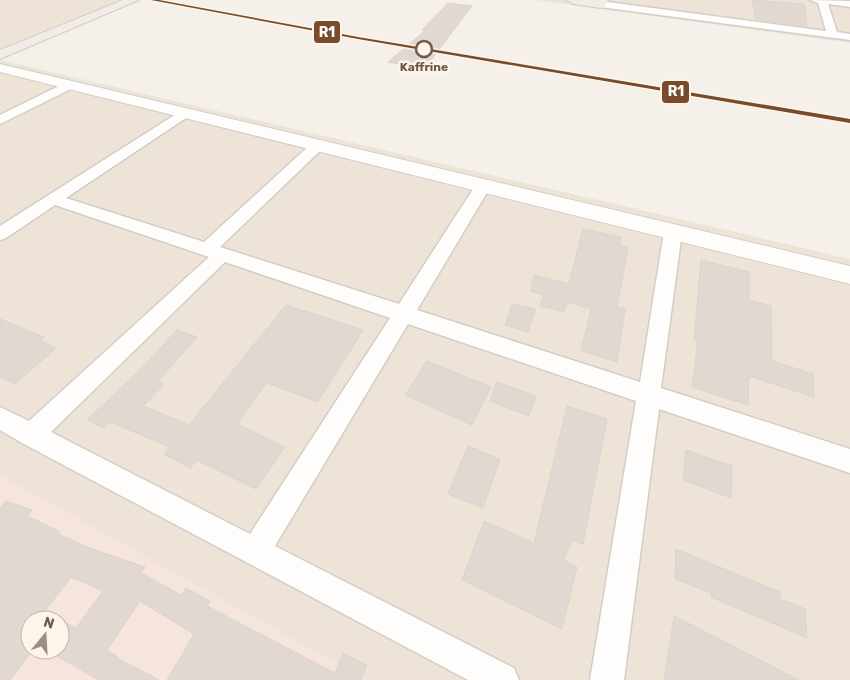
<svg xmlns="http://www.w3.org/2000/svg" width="850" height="680" viewBox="0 0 850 680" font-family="Rubik,sans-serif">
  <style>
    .residential { fill: #eee3d7; fill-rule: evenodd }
    .commercial { fill: #f5e5dd; fill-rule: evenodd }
    .building { fill: #e1d8d1; stroke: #ddd3cc; fill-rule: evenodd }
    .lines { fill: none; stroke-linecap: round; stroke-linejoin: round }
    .street-casing { stroke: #d4cdc7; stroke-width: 3 }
    .secondary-casing { stroke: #d4cdc6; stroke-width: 2 }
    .primary-casing { stroke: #d3cbc6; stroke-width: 2 }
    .street { fill: #fefdfc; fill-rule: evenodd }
    .secondary { fill: #fefdfc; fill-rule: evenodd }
    .primary { fill: #f1ece5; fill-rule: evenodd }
    .rail-1-casing { stroke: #fdf5e9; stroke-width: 3 }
    .rail-1 { fill: #7a4b2a; fill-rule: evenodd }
    .stop-dot { fill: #fdf5e9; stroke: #70584c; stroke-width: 2.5 }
    .labels { text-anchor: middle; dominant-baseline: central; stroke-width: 5; stroke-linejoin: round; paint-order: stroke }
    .far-stop-label { font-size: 12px; font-weight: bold; fill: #70584c; stroke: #fdf5e9 }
    .line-badge { stroke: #fdf5e9; stroke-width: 2 }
    .badge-label { font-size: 14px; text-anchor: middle; font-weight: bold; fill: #fff }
  </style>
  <rect width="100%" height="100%" fill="#f5f0e9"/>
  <!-- residential -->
  <g class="residential">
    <path d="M0,0h124l-124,50z"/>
    <path d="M536,0h314v43z"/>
    <path d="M0,60l850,199v421h-850zM30,620h30v30h-30z"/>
  </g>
  <!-- commercial -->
  <path class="commercial" d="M0,475l367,205h-367zM30,620h30v30h-30z"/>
  <!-- building -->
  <g class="building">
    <path d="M752,0l52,4 3,22 -51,-7z"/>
    <path d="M448,3l24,3 -48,63 -36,-7 38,-32h-4z"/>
    <path d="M583,229l38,8 -2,8 9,2 -11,60 8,2 -8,53 -36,-11 10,-42 -23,-7 -4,10 -24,-6 4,-11 -14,-4 4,-16 35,9z"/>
    <path d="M701,260l48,12v28l22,6 1,55 41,13 1,23 -65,-21 -1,29 -56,-18 6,-46 -4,-1z"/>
    <path d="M512,304l23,5 -7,23 -23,-7z"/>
    <path d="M286,305l77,25 -45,72 -51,-19 -30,41 48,23 -29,42 -59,-29 -7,8 -26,-14 6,-7 -60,-25 -6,6 -17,-8 51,-48 39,-42 20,7 -39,44 6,3 -21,22 46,19z"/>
    <path d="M0,319l44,18 -4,4 16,7 -41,36 -15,-7z"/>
    <path d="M427,361l64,26 -19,38 -67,-30z"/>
    <path d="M497,382l39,14 -7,20 -39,-15z"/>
    <path d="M567,406l40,13 -24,125 -11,-4 -8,20 13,7 -15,62 -100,-49 22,-59 50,22z"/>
    <path d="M468,446l32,13 -17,49 -35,-14z"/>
    <path d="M686,450l46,16 -1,32 -48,-18z"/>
    <path d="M6,501l26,9 -5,6 33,16 -2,2 34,15 53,18 -4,6 40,22 5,-7 24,13 -3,5 128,67 8,-20 24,12 -6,15h-194l27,-46 -54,-33 -33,49 11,7 -1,1 42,22h-60l-53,-30h14v-30h-30v30h3l-23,30h-10v-172zM71,577l32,14 -27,37 -32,-16z"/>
    <path d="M676,549l104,43v7l25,10 2,29 -96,-41 1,-4 -37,-14z"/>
    <path d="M674,616l20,10 105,54h-135z"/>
  </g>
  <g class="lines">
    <defs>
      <g id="street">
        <path d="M810,0l40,1v6l-22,-3 9,28 13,2v6l-250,-33 -5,-3 5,-3 226,30 -8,-28z"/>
        <path d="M69,81l4,1 2,3 -2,3 -73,36v-9z"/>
        <path d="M184,109l5,1 2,3 -2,3 -123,82 138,44 108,-99h10l2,3 -2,3 -102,98 179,57 78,-121h12l2,3 -74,124 223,72 24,-150 3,-4h12l3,4 -21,156 189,61v24l-191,-64 -35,271h-34l46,-279 -228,-77 -133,222 239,122 5,12h-51l-446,-237 -22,-13v-23l29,14 180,-164 -154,-52 -49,33 -6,2v-14zM225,262l165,56 -140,216 -199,-102z"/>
      </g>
      <path id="secondary" d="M0,64l850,202v18l-850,-212z"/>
      <g id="primary">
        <path d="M123,0h16l-139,59v-9z"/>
        <path d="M567,0h41l-4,7 -4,1 -27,-4z"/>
      </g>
    </defs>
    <!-- street casing -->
    <use href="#street" class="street-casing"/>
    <!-- secondary casing -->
    <use href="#secondary" class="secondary-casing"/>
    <!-- primary casing -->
    <use href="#primary" class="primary-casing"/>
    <!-- street -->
    <use href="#street" class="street"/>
    <!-- secondary -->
    <use href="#secondary" class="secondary"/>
    <!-- primary -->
    <use href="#primary" class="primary"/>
    <defs>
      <path id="rail-1" d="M151,0h8l199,37 492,82v4l-492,-84z"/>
    </defs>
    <!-- rail-1 casing -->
    <use href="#rail-1" class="rail-1-casing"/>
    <!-- rail-1 -->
    <use href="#rail-1" class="rail-1"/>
  </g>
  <!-- markers -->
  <circle class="stop-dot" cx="424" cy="49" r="8"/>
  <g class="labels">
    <!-- far-stop labels -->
    <g class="far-stop-label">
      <text x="424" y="67">Kaffrine</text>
    </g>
  </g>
  <g class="line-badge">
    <rect x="313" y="20" width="28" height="24" rx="5" fill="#7a4b2a"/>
    <rect x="661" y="80" width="29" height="24" rx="5" fill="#7a4b2a"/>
  </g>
  <g class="badge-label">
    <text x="327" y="37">R1</text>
    <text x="676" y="96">R1</text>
  </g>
  <!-- north arrow -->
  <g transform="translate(45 635) rotate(18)"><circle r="24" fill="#fdf5e9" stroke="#c5b6aa"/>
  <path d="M0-4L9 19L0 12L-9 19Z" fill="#9f8d83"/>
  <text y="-8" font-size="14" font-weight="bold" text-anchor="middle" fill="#70584c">N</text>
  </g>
</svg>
